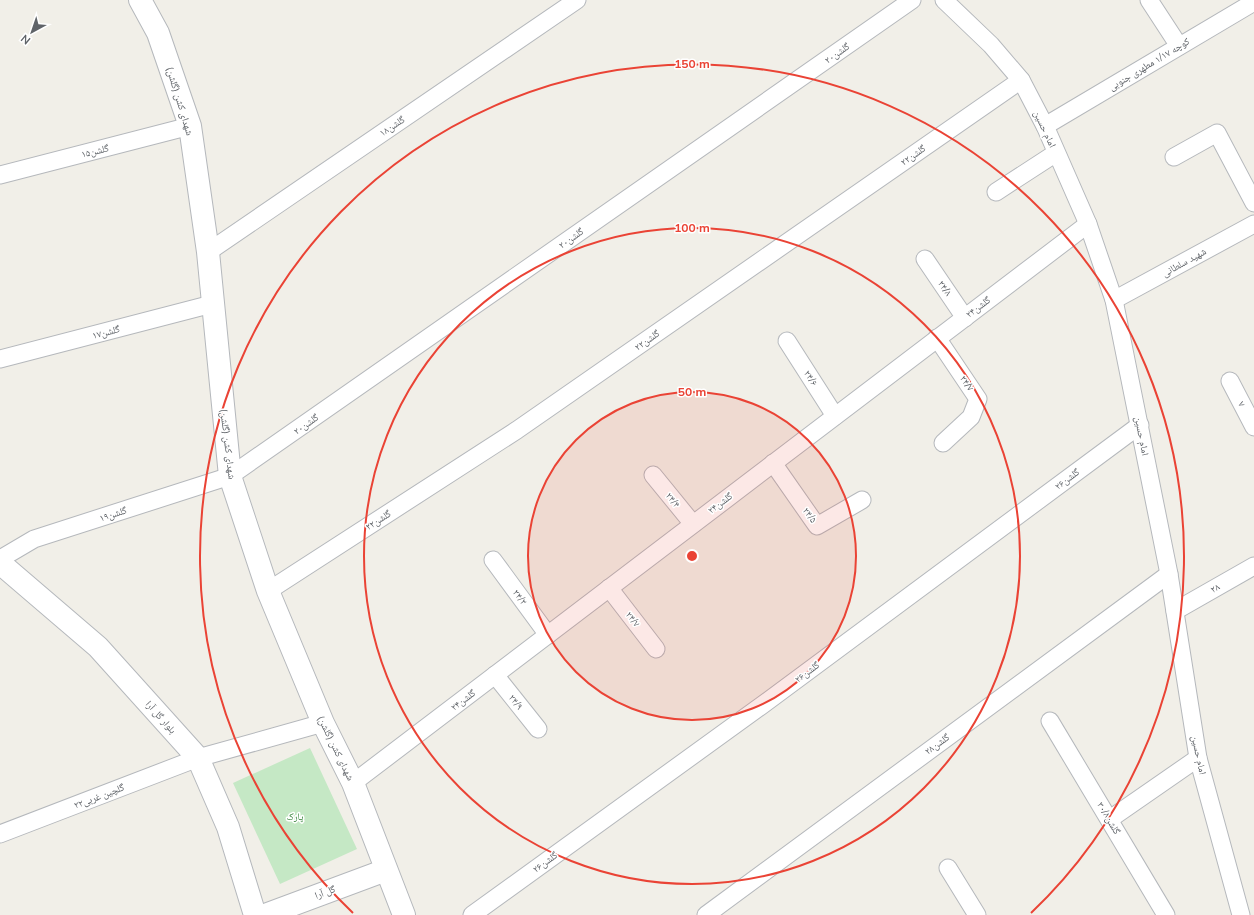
<svg xmlns="http://www.w3.org/2000/svg" width="1254" height="915" viewBox="0 0 1254 915" font-family="Mulish,'Noto Naskh Arabic',sans-serif">
  <style>
    .green { fill: #c5e8c5 }
    .lines { fill: none; stroke-linecap: round; stroke-linejoin: round }
    .minor-casing { stroke: #b5b8bc; stroke-width: 19 }
    .tertiary-casing { stroke: #b5b8bc; stroke-width: 24 }
    .minor { stroke: #fff; stroke-width: 17 }
    .tertiary { stroke: #fff; stroke-width: 22 }
    .ring { fill: none; stroke: #ea4335; stroke-width: 2 }
    .labels { text-anchor: middle; dominant-baseline: central; stroke-width: 3; stroke-linejoin: round; paint-order: stroke }
    .street-label { font-size: 10px; fill: #5f6368; stroke: #fff }
    .park-label { font-size: 10px; fill: #348238; stroke: #fff }
    .centre { fill: #ea4335; stroke: #fff; stroke-width: 2 }
    .ring-label { font-size: 12px; text-anchor: middle; font-weight: bold; fill: #ea4335; stroke: #fff; stroke-width: 3; stroke-linejoin: round; paint-order: stroke }
  </style>
  <rect width="100%" height="100%" fill="#f1efe8"/>
  <!-- green -->
  <path class="green" d="M310,748l47,101 -77,35 -47,-101z"/>
  <g class="lines">
    <defs>
      <g id="minor">
        <path d="M944,0l47,45 30,35 24,46 43,98 26,76 55,274 29,184 43,157"/>
        <path d="M1149,0l30,46"/>
        <path d="M1045,126l209,-124"/>
        <path d="M1174,157l43,-24 37,70"/>
        <path d="M0,175l190,-49"/>
        <path d="M996,192l60,-39"/>
        <path d="M208,252l369,-252"/>
        <path d="M925,259l40,59"/>
        <path d="M1114,300l140,-76"/>
        <path d="M937,338l41,61 -7,18 -28,26"/>
        <path d="M787,341l48,75"/>
        <path d="M0,359l212,-55"/>
        <path d="M1230,381l24,46"/>
        <path d="M773,463l44,63 45,-26"/>
        <path d="M653,475l40,49"/>
        <path d="M0,559l34,-20 196,-63 682,-476"/>
        <path d="M493,560l55,75"/>
        <path d="M609,588l47,61"/>
        <path d="M268,591l249,-161 504,-350"/>
        <path d="M1175,611l79,-45"/>
        <path d="M495,675l43,54"/>
        <path d="M1050,721l116,194"/>
        <path d="M353,783l735,-559"/>
        <path d="M1110,819l88,-61"/>
        <path d="M0,834l198,-76 125,-35"/>
        <path d="M948,868l29,47"/>
        <path d="M472,915l289,-209 379,-281"/>
        <path d="M706,915l463,-341"/>
      </g>
      <g id="tertiary">
        <path d="M140,0l18,33 32,93 18,126 22,224 38,115 55,132 30,60 51,132"/>
        <path d="M0,563l98,84 100,111 30,69 27,88"/>
        <path d="M265,915l121,-45"/>
      </g>
    </defs>
    <!-- minor casing -->
    <use href="#minor" class="minor-casing"/>
    <!-- tertiary casing -->
    <use href="#tertiary" class="tertiary-casing"/>
    <!-- minor -->
    <use href="#minor" class="minor"/>
    <!-- tertiary -->
    <use href="#tertiary" class="tertiary"/>
  </g>
  <!-- distance rings -->
  <circle cx="692" cy="556" r="164" fill="#ea4335" fill-opacity=".12"/>
  <g class="ring">
    <circle cx="692" cy="556" r="164"/>
    <circle cx="692" cy="556" r="328"/>
    <path d="M353 913A492 492 0 1 1 1031 913"/>
  </g>
  <g class="labels">
    <!-- street labels -->
    <g class="street-label">
      <text transform="translate(837 53) rotate(-35)">گلشن۲۰</text>
      <text transform="translate(1149 64) rotate(-31)">کوچه ۱/۱۷ مطهری جنوبی</text>
      <text transform="translate(180 101) rotate(73)">شهدای کشن (گلشن)</text>
      <text transform="translate(392 126) rotate(-34)">گلشن۱۸</text>
      <text transform="translate(1045 129) rotate(65)">امام حسین</text>
      <text transform="translate(95 151) rotate(-14)">گلشن۱۵</text>
      <text transform="translate(913 155) rotate(-35)">گلشن۲۲</text>
      <text transform="translate(571 238) rotate(-35)">گلشن۲۰</text>
      <text transform="translate(1184 262) rotate(-29)">شهید سلطانی</text>
      <text transform="translate(945 288) rotate(56)">۲۴/۸</text>
      <text transform="translate(978 307) rotate(-37)">گلشن۲۴</text>
      <text transform="translate(106 332) rotate(-15)">گلشن۱۷</text>
      <text transform="translate(647 340) rotate(-35)">گلشن۲۲</text>
      <text transform="translate(811 378) rotate(57)">۲۴/۶</text>
      <text transform="translate(967 383) rotate(56)">۲۴/۷</text>
      <text transform="translate(1242 404) rotate(63)">۷</text>
      <text transform="translate(306 424) rotate(-35)">گلشن۲۰</text>
      <text transform="translate(1142 436) rotate(79)">امام حسین</text>
      <text transform="translate(228 444) rotate(83)">شهدای کشن (گلشن)</text>
      <text transform="translate(1067 479) rotate(-37)">گلشن۲۶</text>
      <text transform="translate(673 500) rotate(52)">۲۴/۴</text>
      <text transform="translate(720 503) rotate(-37)">گلشن۲۴</text>
      <text transform="translate(113 514) rotate(-18)">گلشن۱۹</text>
      <text transform="translate(810 515) rotate(54)">۲۴/۵</text>
      <text transform="translate(378 520) rotate(-33)">گلشن۲۲</text>
      <text transform="translate(1215 588) rotate(-30)">۲۸</text>
      <text transform="translate(520 597) rotate(53)">۲۴/۲</text>
      <text transform="translate(633 619) rotate(52)">۲۴/۷</text>
      <text transform="translate(807 672) rotate(-37)">گلشن۲۶</text>
      <text transform="translate(463 700) rotate(-37)">گلشن۲۴</text>
      <text transform="translate(516 702) rotate(51)">۲۴/۹</text>
      <text transform="translate(161 717) rotate(48)">بلوار گل آرا</text>
      <text transform="translate(937 744) rotate(-36)">گلشن۲۸</text>
      <text transform="translate(336 748) rotate(64)">شهدای کشن (گلشن)</text>
      <text transform="translate(1199 755) rotate(78)">امام حسین</text>
      <text transform="translate(99 796) rotate(-21)">گلچین غربی۲۲</text>
      <text transform="translate(1109 818) rotate(59)">گلشن۳۰/۸</text>
      <text transform="translate(545 862) rotate(-36)">گلشن۲۶</text>
      <text transform="translate(325 892) rotate(-20)">گل آرا</text>
    </g>
    <!-- park labels -->
    <g class="park-label">
      <text x="295" y="816">پارک</text>
    </g>
  </g>
  <circle cx="692" cy="556" r="6" class="centre"/>
  <g class="ring-label">
    <text x="692" y="68">150 m</text>
    <text x="692" y="232">100 m</text>
    <text x="692" y="396">50 m</text>
  </g>
  <!-- north arrow -->
  <g transform="translate(32 32) rotate(220)" stroke="#ffffff" stroke-width="3" paint-order="stroke">
  <path d="M0-3L7 15L0 10L-7 15Z" fill="#5f6368"/>
  <text y="-6" font-size="11" font-weight="bold" text-anchor="middle" fill="#5f6368">N</text>
  </g>
</svg>
